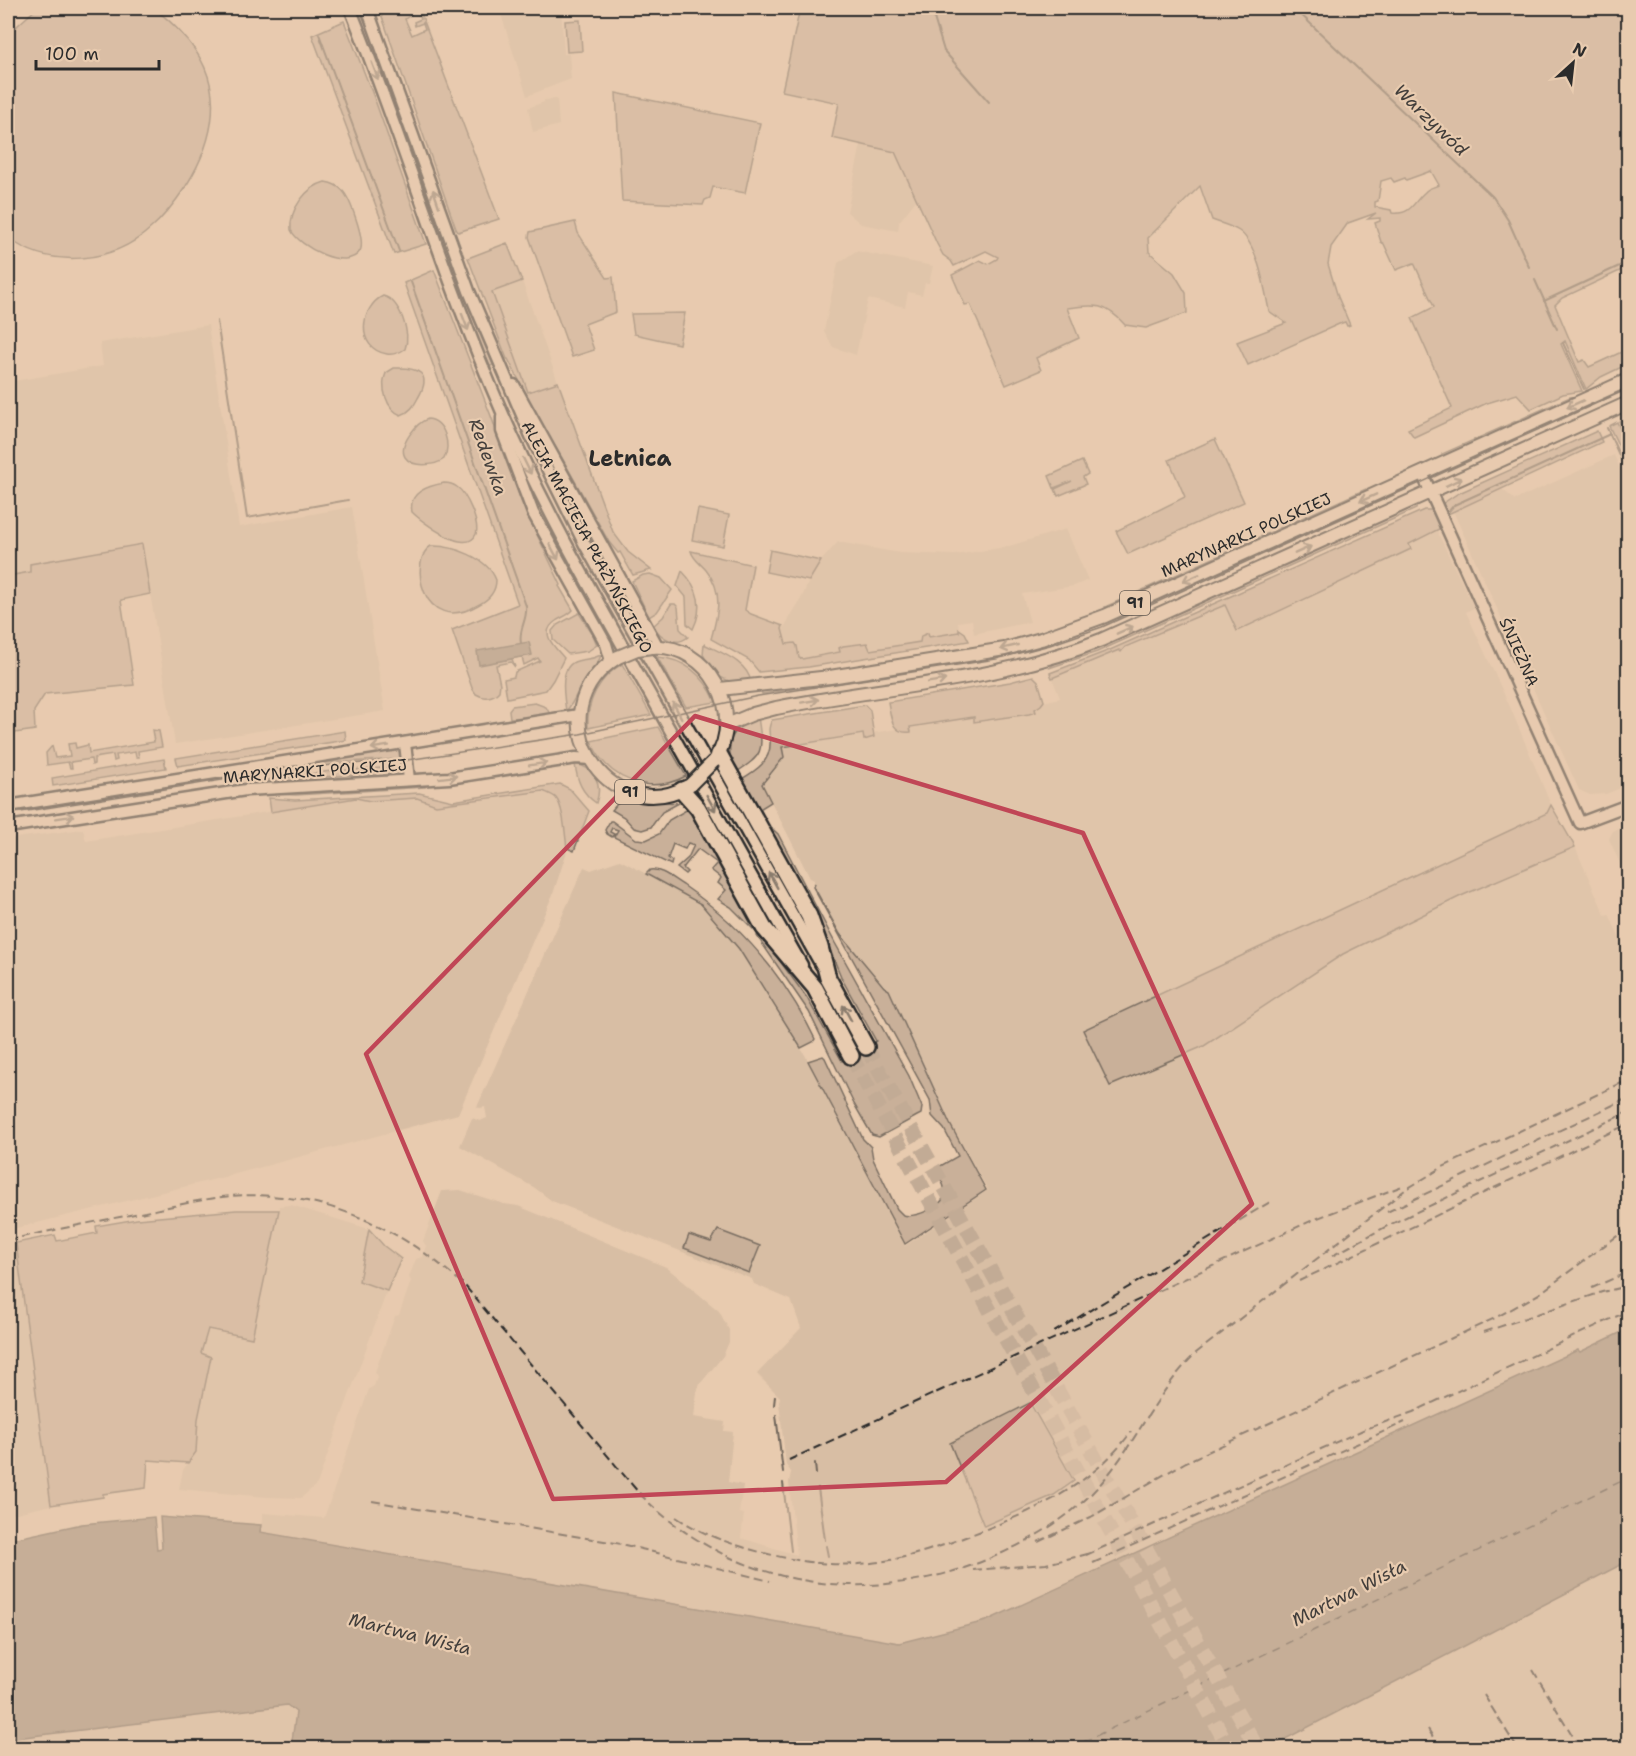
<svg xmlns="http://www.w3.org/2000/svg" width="1636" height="1756" viewBox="0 0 1636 1756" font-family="'Shantell Sans',sans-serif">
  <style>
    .built { fill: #d8bea4 }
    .green { fill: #c9b099; stroke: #7a6e62; stroke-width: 1.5; fill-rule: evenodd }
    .water { fill: #9d8c7a; stroke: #6f655a; stroke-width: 1.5 }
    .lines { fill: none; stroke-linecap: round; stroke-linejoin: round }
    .stream { stroke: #6f655a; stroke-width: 2 }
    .ferry { stroke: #423e3b; stroke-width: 1.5; stroke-dasharray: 8 6; stroke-linecap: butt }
    .highway-tunnel { stroke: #c2ab95; stroke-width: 15; stroke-dasharray: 15 8; stroke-linecap: butt }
    .secondary-casing { stroke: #2b2b2b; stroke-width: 15 }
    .primary-casing { stroke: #2b2b2b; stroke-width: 16 }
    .highway-casing { stroke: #2b2b2b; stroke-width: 20 }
    .secondary { stroke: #e8cbaf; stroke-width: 10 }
    .primary { stroke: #e8cbaf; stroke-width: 12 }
    .highway { stroke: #e8cbaf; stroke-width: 15 }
    .tram { stroke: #2b2b2b; stroke-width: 1.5 }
    .rail { stroke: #2b2b2b; stroke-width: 2; stroke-dasharray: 9 4.5; stroke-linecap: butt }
    .primary-bridge-casing { stroke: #2b2b2b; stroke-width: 16; stroke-linecap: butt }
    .primary-bridge { stroke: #e8cbaf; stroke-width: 12 }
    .oneway { stroke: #8a7b6d }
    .marked { fill: none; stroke: #c04656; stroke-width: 4.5; stroke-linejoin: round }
    .labels { text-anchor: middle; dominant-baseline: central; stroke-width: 4.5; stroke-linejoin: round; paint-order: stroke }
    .shield { fill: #e8cbaf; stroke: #645b53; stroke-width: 1.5 }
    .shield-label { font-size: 15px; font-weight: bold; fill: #2b2b2b }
    .street-label { font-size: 16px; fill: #2b2b2b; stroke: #e8cbaf }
    .water-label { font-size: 18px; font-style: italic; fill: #423e3b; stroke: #e8cbaf }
    .district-label { font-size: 22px; font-weight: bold; fill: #2b2b2b; stroke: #e8cbaf }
  </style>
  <rect width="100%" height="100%" fill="#e8cbaf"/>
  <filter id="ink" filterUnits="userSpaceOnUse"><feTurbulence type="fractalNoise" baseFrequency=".0167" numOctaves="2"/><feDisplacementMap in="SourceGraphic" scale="12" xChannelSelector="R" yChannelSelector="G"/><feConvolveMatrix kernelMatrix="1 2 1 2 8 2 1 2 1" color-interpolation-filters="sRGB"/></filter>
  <g filter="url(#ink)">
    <!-- built -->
    <g class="built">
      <path d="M499,8h62l3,46h5l2,25 -44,17z"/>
      <path d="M557,99l2,26 -26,7 -5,-24 16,-6v-2z"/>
      <path d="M861,144l34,8 22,47 -18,23 -1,9 -37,-7 -14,-12z"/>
      <path d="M856,251l77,15 -4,17h-4l-3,12 -14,-3 -3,15 -37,-8 -12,56 -23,-8 -9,-16 14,-68z"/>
      <path d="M522,281l36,101 -30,10 -37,-101z"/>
      <path d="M208,325l31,202 113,-20 33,204 -210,33 -33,-200 -112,20 1,8 -23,4v-194l95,-16 -3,-23z"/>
      <path d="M1614,455l14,31v299l-22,9 -16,1 -11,-5 -126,-279 48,-23 14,12z"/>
      <path d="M1066,529l22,51 -14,6 -52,8 8,28 -56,12 -2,-14 -14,2 3,21 -152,24 -33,-26 26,-44 7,-16 12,-20 17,-19 62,11 55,2 51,-8z"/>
      <path d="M1437,531l37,77 -8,4 45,97 40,96 -4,8 -464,218 251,-71 9,-6 118,-58 114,-49 30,68 4,-1 19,43v372l-49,23 -1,-2 -592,272 -87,21 -639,-111 3,-19 61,5 45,-129 5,-3 3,-9 -2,-5 20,-56 4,-1 12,-34 -2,-4 7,-18 6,-2 4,-11 -3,-5 19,-50 18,-1 44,14 14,2 148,61 53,44 10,19v12l-6,14 -23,28 -3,8 -3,25 31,5 -1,9 9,1 -5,50 15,3 -4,28 5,1 -3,24 56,17 -8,-72 2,-11 -5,-7 -7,-63 1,-5 -23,-23 44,-46 -10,-28 -37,-16 -2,-5 -200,-78 -17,-13 -75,-42 12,-28 8,3 7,-3 -2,-11 -5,1 -3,-1 107,-240 7,3 29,-10 81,43 17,19 21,27 66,106 100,191 83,-56 -38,-67 -61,-133 -5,-3 -44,-53 -26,-47v-7l-4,-2 -48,-94 22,-26 -2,-11 212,-33 66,-16 -8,-20 173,-73 12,25 174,-81 -2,-5z"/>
      <path d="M543,791l11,5 4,5 5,16 4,34 -14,43 -95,220 -230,62 -220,54v-391l75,-10 3,12 270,-43 14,3 47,-3 19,7z"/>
      <path d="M1628,825v56l-19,-42 4,-8z"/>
      <path d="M291,1205l78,24 -10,52 28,10 -70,193 -16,14 -34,-1 -88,-8 4,-19 13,-18 2,-33 13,-62 -11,-3 8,-25 44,8 28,-131z"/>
      <path d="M17,1248l34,257 -43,10v-265z"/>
      <path d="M1628,1561v187h-360z"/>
      <path d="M287,1705l9,7 -5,36h-283v-9z"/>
    </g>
    <!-- green -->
    <g class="green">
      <path d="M37,8c29,-1 58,0 87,0 8,0 20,-3 27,0 15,7 28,22 38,34 37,45 26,98 -3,144 -10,15 -21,30 -35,42 -39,36 -101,41 -143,10v-204z"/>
      <path d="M355,8h7l81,228 -4,2 -41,-120z"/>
      <path d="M379,8h32l1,6 -7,5 7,16 13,-6 -2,-6 -8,3 -1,-4 7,-3 -4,-11h2l80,211 -41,13 -2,-3z"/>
      <path d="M800,8h828v264l-2,-4 -64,30 -7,7 24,57 5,-2 5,7 39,-18v15l-27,13 -15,12 -21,-48 -4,3 21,47 -19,3 -32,15 -14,-15 -30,9 -73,34 -6,-8 44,-21 -40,-90 22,-11 -20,-44 -18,7 -12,-26 -3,-2 -6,-19 5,-2v-3l-12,1 8,-6 -28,10 -17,24 -3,17 10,33 12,28 -3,1 -2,-4 -6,2 -91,41 -11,-23 49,-19 -17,-12c-4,-21 -11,-67 -30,-80 -7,-5 -19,-8 -27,-11l-12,-34 -52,52 1,14 25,21 12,20 1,20 -41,15 -21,-3c-19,-22 -30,-21 -58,-17l12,30 -43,20 5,12 -35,15 -36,-81 -5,1 -13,-30 28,-15 8,4 9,-5 1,-2 -12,-6 -32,15 -3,-5 -8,-6 -6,-11 -42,-92 -63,-14 7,-35 -57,-12zM1431,171l8,14c-5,2 -11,3 -14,7 -12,10 -13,23 -33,21l-1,-3 -16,-3v-5l3,-1 3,-20 10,-3 3,4 11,-4 1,2z"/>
      <path d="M580,20l2,31 -15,1 -2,-31z"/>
      <path d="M344,21l31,79 51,144 -32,10 -82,-219z"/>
      <path d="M616,93l144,30 -15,70 -32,-6 -3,11 -5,2 -2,5 -81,-4z"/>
      <path d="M325,182c7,1 12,3 17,8 8,8 24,51 18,61 -13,21 -61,-4 -69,-21 -2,-20 15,-43 34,-48z"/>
      <path d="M575,222l3,11 29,45 6,-1 3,35 -31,12 9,26 -22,7 -43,-120 1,-5z"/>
      <path d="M507,243l15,38 -30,11 36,100 30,-10 55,150 15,20 23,18 -18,5 -13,-23 -2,1 -9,-11 -47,-84 -19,-31 -35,-68h-1l-39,-101z"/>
      <path d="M454,265l39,100 -5,2 -39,-100z"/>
      <path d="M434,270l57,146 30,85 40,84 -2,1 14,24c-4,5 -11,7 -17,11 -18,12 -1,26 8,37l-11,22 -7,10 -39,8 -3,-19 10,-2 1,-5 25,-11 -2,-3 -14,7 -2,-8 10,-2 -53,9 33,-5 3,8 -4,-5 -15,3 4,19 -1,7c-6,7 -15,8 -23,3l-4,-6 -20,-58 66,-26 -114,-321z"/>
      <path d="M383,296c17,4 28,37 22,53 -6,4 -11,6 -18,5 -32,-5 -27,-47 -4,-58z"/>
      <path d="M685,313l-6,31 -45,-10 -3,-20z"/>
      <path d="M394,368c24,-1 39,5 24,30 -4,8 -8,14 -17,17 -15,-6 -21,-28 -15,-42z"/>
      <path d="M1628,371v5l-184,82 -2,-4 128,-57 11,-1z"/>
      <path d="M1628,417v48l-19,-39 8,-4 5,11 2,-2 -5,-10z"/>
      <path d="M428,419c17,2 23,26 16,40 -9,7 -32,9 -39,-2 -7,-12 12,-35 23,-38z"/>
      <path d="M1597,431l5,11 -154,72 -6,-10 15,-10z"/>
      <path d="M1215,439l29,63 -116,52 -12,-23 69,-34 -16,-37z"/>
      <path d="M1082,461l6,13 -5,3 3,7 -28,12 -3,-7 17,-8 -18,7 -5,-12z"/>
      <path d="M444,483c5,0 9,1 13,4 9,6 23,36 19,47 -9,23 -55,-13 -64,-22 -4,-20 16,-26 32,-29z"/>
      <path d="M1407,486l1,2 -303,135 -60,22 -53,13 -230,36 -1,-4 293,-50 50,-18z"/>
      <path d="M1366,489l2,4 -261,116 -2,-2z"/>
      <path d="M1417,505l-1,4 -319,143 -48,16 9,-7z"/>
      <path d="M698,509l31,6 -6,31 -31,-6z"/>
      <path d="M1424,510h8l8,15 -1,4 -30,15 2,5 -174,82 -12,-26 -100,42 -4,5 -2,-2 -67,28 -2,-5 60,-23z"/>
      <path d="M142,544l8,50 -29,6 13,85 -89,9 -11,17 1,19 -27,4v-158l22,-4v-8z"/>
      <path d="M431,546c22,-1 57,12 65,34 0,12 -8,20 -18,25 -57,33 -70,-47 -47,-59z"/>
      <path d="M770,550l51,11 -12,20 -43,-9z"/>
      <path d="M691,551l62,14 -8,45 6,4 32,12 -1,3 4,15 9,-1 2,3 2,12 3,1 38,-7 -1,-4 4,-2 24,-3 3,7 50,-8 1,-6 7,-3 1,4 30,-5v-3l6,4 4,8 -160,26 -50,5 -10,-12 -38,-21c7,-25 13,-47 -5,-69 -6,-7 -13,-11 -15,-19z"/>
      <path d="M682,571c17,17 22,36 11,58l-6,-5 -1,-27 -9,-11z"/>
      <path d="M650,574l11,4 11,12 -15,22 -8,5 -17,-36 11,-6z"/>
      <path d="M671,604h4l3,3 2,22 8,8c-13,10 -27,1 -35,-11l10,-9z"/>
      <path d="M579,613l14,22 4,10 -9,6 -20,3 -15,-14 -1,-9 5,-6z"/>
      <path d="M704,644c17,9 43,17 47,38h-20l-11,-5 -14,-17 -3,-6z"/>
      <path d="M601,655c-3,11 -11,16 -17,25 -7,11 -9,22 -18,31 -2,-14 -8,-45 11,-50 10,-3 11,0 24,-6z"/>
      <path d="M657,657c29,2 48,20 59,45l-30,5z"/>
      <path d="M622,664l29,51 -63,13c-2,-26 11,-51 34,-64z"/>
      <path d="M1033,676l5,5 6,20 -3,4 -6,4 1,3 -7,2 -55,8v-5l-64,10 1,5c-20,3 -20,-15 -23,-30l122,-20z"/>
      <path d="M535,703l11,4 5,9 -41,2 -1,-8 3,-4z"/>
      <path d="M865,705l5,5 4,27 -10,3 -1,-6 -81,13 2,10 -22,27 9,18 -13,8 7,12 13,12 57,109 74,133 13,31 -1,7 -4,2 -38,21 -7,-2 -18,-31 -45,-92 -52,-76 1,-2 -27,-27 -13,-8 8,-9 -8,-7 3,-5 -10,-8 6,-7 -19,-14 -15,19 4,4 -2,2 -8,-6 11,-10 6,-13 -6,-2 -3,6 -12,-5 -5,14 4,3 -1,4 -57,-28 4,-7 -6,-2 -2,4 4,2 -2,3 -5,-3 -2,-4 5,-9h2l24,18 10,1 13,-6 10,-14 19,-11 5,5 73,128 41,56 35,63 34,-20 -34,-62 -28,-68 -74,-131c17,-10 32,-19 30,-41 -1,-8 -2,-12 2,-19z"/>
      <path d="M758,717c5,34 7,37 -23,56 -11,-29 -6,-44 23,-56z"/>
      <path d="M658,727l28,49c-37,20 -79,4 -95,-35z"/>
      <path d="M152,730l7,1 3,16 -24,4 1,6h-3l-1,-5 -19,3 1,5 -3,1 -1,-6 -19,3v6l-2,1 -1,-6 -20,3 1,6h-2l-2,-6 -21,3 -1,-12 6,-7 3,12 15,-2 -2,-12 7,-1 1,5 12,-3 1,8 65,-11z"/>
      <path d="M345,731l1,9 -168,26 -2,-8z"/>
      <path d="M398,749l3,1 2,9 -79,4 -74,11 3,-2z"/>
      <path d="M164,759l2,9 -113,18 -1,-8z"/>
      <path d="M575,764c20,3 28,21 21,39 -14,-10 -19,-22 -21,-39z"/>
      <path d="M400,767l-11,6 -85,5 -19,4 -31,2 -2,-2 79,-11z"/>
      <path d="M560,784l10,5 19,22 -15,40 -7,-3c-2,-12 -3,-40 -11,-50 -3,-3 -9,-5 -13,-7l-107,14 -19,-7 -47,3 -14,-3 -85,14 -2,-14 26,2 124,-7 34,8z"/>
      <path d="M413,785l13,2 -130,8 -24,-1 -17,2 3,-2z"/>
      <path d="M625,799l54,4 -17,9 -11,15 -9,3 -8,-2 -10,-11 -12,-7 5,-6z"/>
      <path d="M1551,805l24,42 -114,49 -118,58 -139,92 -94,40 -27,-56 464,-217z"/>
      <path d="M650,870c11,-2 23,9 33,15 57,39 102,92 132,154l-2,3 -12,6 -62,-99 -38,-45 -55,-30z"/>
      <path d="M815,883l-1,4 26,47 44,53 5,3 61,134 36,66 -81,54 -97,-183 15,-5 2,2 38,81 8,8 2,12 24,50 6,6c11,3 38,-7 41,-19 3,-9 -5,-19 -9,-27l23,-13 -14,-27 -12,-13 -2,-16 -117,-213z"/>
      <path d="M236,1210h43l-27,128 -44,-9 -7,24 10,4 -13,62 -2,33 -8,11 -40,-3 -2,28 -43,6v3l-52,8 -35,-262 39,-8 2,6 40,-8 -1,-7 41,-7z"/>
      <path d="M369,1229l15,17 17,13 -14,32 -28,-10z"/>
      <path d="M718,1230l42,16 -11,27 -65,-25 5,-13 22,7z"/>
      <path d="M1030,1403l44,78 -20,14 -70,31 -34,-83z"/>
    </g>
    <!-- water -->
    <g class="water">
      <path d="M529,642l3,13 -53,10 -2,-14z"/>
      <path d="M1628,1329v232l-360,187h-977l5,-36 -9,-7 -279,34v-199l74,-16 72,-7 3,32 5,-1 -2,-31 101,8 -1,7 639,111 87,-22 592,-271 2,2z"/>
    </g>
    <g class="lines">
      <!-- stream -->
      <g class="stream">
        <path d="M359,8l10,19 1,7 18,48"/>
        <path d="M931,8l13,43 45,51"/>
        <path d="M1294,8l199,189 15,23 21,47"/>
        <path d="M319,34l80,217"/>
        <path d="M400,115l25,74"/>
        <path d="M1622,265l6,-20"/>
        <path d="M1535,280l22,49"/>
        <path d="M411,282l115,324c2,14 -8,23 -5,37"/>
        <path d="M1544,301l84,-39"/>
        <path d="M217,321l30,197 101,-18"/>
        <path d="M1563,343l21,46"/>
        <path d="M1607,428l21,47"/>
        <path d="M1449,511l5,-6 156,-71"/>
        <path d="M774,1405l1,-9"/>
        <path d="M776,1415l7,57"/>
        <path d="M815,1463l1,11"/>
        <path d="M783,1483l8,68"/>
        <path d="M818,1488l7,52"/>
        <path d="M826,1546l2,10"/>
      </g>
      <!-- ferry -->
      <path class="ferry" d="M1071,1748l557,-270"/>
      <!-- highway-tunnel -->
      <g class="highway-tunnel">
        <path d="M866,1047l391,701"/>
        <path d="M851,1056l378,692"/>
      </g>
      <defs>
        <g id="secondary">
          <path d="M350,8c54,133 94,272 152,404 47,108 107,209 164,311 46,81 90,162 136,242"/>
          <path d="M367,8l102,283 62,145 53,107 237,422"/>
          <path d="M514,385l144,262"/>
          <path d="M502,417v14l31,82 73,131 5,17"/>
          <path d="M1422,473l158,350 48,-18"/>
          <path d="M405,743l4,37"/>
          <path d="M8,806l571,-91"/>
          <path d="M8,827l238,-37 203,-12 127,-20 14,1"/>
        </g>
        <g id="primary">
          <path d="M652,647c57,-4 94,66 63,113"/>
          <path d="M618,657c-87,55 -10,174 70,129"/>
          <path d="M720,689l110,-12 175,-28 36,-10 64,-23 523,-236"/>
          <path d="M727,725l26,-11 23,-6c108,-22 222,-26 325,-68l527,-237"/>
        </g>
        <g id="highway">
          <path d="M719,754l90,162 11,31 8,31 38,69"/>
          <path d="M682,790l16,18 66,120 51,60 36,68"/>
        </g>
      </defs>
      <!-- secondary casing -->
      <use href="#secondary" class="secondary-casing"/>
      <!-- primary casing -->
      <use href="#primary" class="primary-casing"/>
      <!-- highway casing -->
      <use href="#highway" class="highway-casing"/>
      <!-- secondary -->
      <use href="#secondary" class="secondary"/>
      <!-- primary -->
      <use href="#primary" class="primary"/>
      <!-- highway -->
      <use href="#highway" class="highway"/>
      <!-- tram -->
      <path class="tram" d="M8,814l296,-47 103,-7 173,-26 178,-38 238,-37 54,-14 52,-18 526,-238"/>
      <!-- rail -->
      <g class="rail">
        <path d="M1387,1212l241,-114"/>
        <path d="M8,1240c45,-10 91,-19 137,-28 29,-6 57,-13 85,-16 88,-7 172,31 235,90l174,207c96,98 237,117 361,61 31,-14 62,-33 87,-56 45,-43 65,-102 109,-145l209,-163 38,-23 185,-87"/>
        <path d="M1332,1256l57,-31 239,-113"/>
        <path d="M1299,1281l329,-157"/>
        <path d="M1592,1288l36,-16"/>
        <path d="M1054,1332l216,-130"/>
        <path d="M1484,1332l118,-40 26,-6"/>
        <path d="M789,1460l526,-241 90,-34"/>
        <path d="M372,1501l249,43 149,37"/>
        <path d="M676,1517c27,18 57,28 88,36 97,24 140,8 230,-27 53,-21 102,-46 137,-94"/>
        <path d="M1038,1542l53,-25 95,-55 309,-144 44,-24 89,-66"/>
        <path d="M1086,1555l277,-125 50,-18 215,-101"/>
        <path d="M1093,1563l312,-141"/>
        <path d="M973,1570l73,-6 46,-11"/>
        <path d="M1533,1670l47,78"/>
        <path d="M1484,1695l33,53"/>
        <path d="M1428,1729l12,19"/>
      </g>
      <defs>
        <g id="primary-bridge">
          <path d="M618,657l19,-8 15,-2"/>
          <path d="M691,784l23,-23"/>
        </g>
      </defs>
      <!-- primary-bridge casing -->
      <use href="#primary-bridge" class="primary-bridge-casing"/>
      <!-- primary-bridge -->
      <use href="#primary-bridge" class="primary-bridge"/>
    </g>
    <!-- one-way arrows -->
    <defs><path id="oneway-shaft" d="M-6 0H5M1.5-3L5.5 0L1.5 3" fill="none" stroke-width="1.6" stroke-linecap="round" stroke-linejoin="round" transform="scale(1.5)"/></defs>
    <g class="oneway">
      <use href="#oneway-shaft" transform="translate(375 71) rotate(69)"/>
      <use href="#oneway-shaft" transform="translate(436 198) rotate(-109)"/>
      <use href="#oneway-shaft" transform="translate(465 322) rotate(69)"/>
      <use href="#oneway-shaft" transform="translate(1575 404) rotate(156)"/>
      <use href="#oneway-shaft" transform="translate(527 466) rotate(64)"/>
      <use href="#oneway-shaft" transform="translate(1454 482) rotate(-26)"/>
      <use href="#oneway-shaft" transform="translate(1368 498) rotate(156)"/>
      <use href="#oneway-shaft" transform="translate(1303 550) rotate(-24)"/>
      <use href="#oneway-shaft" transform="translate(554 552) rotate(61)"/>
      <use href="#oneway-shaft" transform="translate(1191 578) rotate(156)"/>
      <use href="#oneway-shaft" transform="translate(1125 630) rotate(-24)"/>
      <use href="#oneway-shaft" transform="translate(1009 647) rotate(167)"/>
      <use href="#oneway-shaft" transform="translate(937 681) rotate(-9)"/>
      <use href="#oneway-shaft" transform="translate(810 701) rotate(-10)"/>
      <use href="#oneway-shaft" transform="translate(677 710) rotate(-119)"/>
      <use href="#oneway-shaft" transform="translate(380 747) rotate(171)"/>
      <use href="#oneway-shaft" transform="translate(538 764) rotate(-9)"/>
      <use href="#oneway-shaft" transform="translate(448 777) rotate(-7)"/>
      <use href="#oneway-shaft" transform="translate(711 803) rotate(61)"/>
      <use href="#oneway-shaft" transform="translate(65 817) rotate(-9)"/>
      <use href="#oneway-shaft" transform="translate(773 880) rotate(-119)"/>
      <use href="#oneway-shaft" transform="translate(847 1013) rotate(-119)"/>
    </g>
  </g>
  <!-- marked area -->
  <path d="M0 0H1636V1756H0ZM695,716l388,117 169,371 -306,278 -393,17 -187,-445z" fill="#e8cbaf" fill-opacity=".55" fill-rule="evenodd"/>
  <path class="marked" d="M695,716l388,117 169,371 -306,278 -393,17 -187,-445z"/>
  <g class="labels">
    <!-- shield labels -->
    <g class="shield">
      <rect x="1120" y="591" width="30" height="24" rx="4.5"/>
      <rect x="615" y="780" width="30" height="24" rx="4.5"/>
    </g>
    <g class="shield-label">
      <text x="1135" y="603">91</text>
      <text x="630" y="792">91</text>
    </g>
    <!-- street labels -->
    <g class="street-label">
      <text transform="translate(1246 535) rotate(-24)">MARYNARKI POLSKIEJ</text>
      <text transform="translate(587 537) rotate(62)">ALEJA MACIEJA PŁAŻYŃSKIEGO</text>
      <text transform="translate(1519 652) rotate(66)">ŚNIEŻNA</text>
      <text transform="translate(315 771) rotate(-4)">MARYNARKI POLSKIEJ</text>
    </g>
    <!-- water labels -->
    <g class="water-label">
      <text transform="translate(1431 120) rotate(44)">Warzywód</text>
      <text transform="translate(488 457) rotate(70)">Redewka</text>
      <text transform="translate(1349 1593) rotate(-27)">Martwa Wisła</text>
      <text transform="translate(410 1634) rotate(14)">Martwa Wisła</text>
    </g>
    <!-- district labels -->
    <g class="district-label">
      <text x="630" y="458">Letnica</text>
    </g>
  </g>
  <!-- margin -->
  <rect width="1636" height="1756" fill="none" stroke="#e8cbaf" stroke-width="30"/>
  <rect x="15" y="15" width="1606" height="1726" fill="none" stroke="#2b2b2b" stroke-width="2" filter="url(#ink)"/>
  <!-- north arrow -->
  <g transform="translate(1573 63) rotate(27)" stroke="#e8cbaf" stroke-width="4.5" paint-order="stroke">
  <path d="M0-4.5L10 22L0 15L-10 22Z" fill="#2b2b2b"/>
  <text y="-9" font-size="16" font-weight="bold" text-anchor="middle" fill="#2b2b2b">N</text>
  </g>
  <!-- scale -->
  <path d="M36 60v9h123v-9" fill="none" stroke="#2b2b2b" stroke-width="3"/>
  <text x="45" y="60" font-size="18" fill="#2b2b2b" stroke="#e8cbaf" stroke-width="4.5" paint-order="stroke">100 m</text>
</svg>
